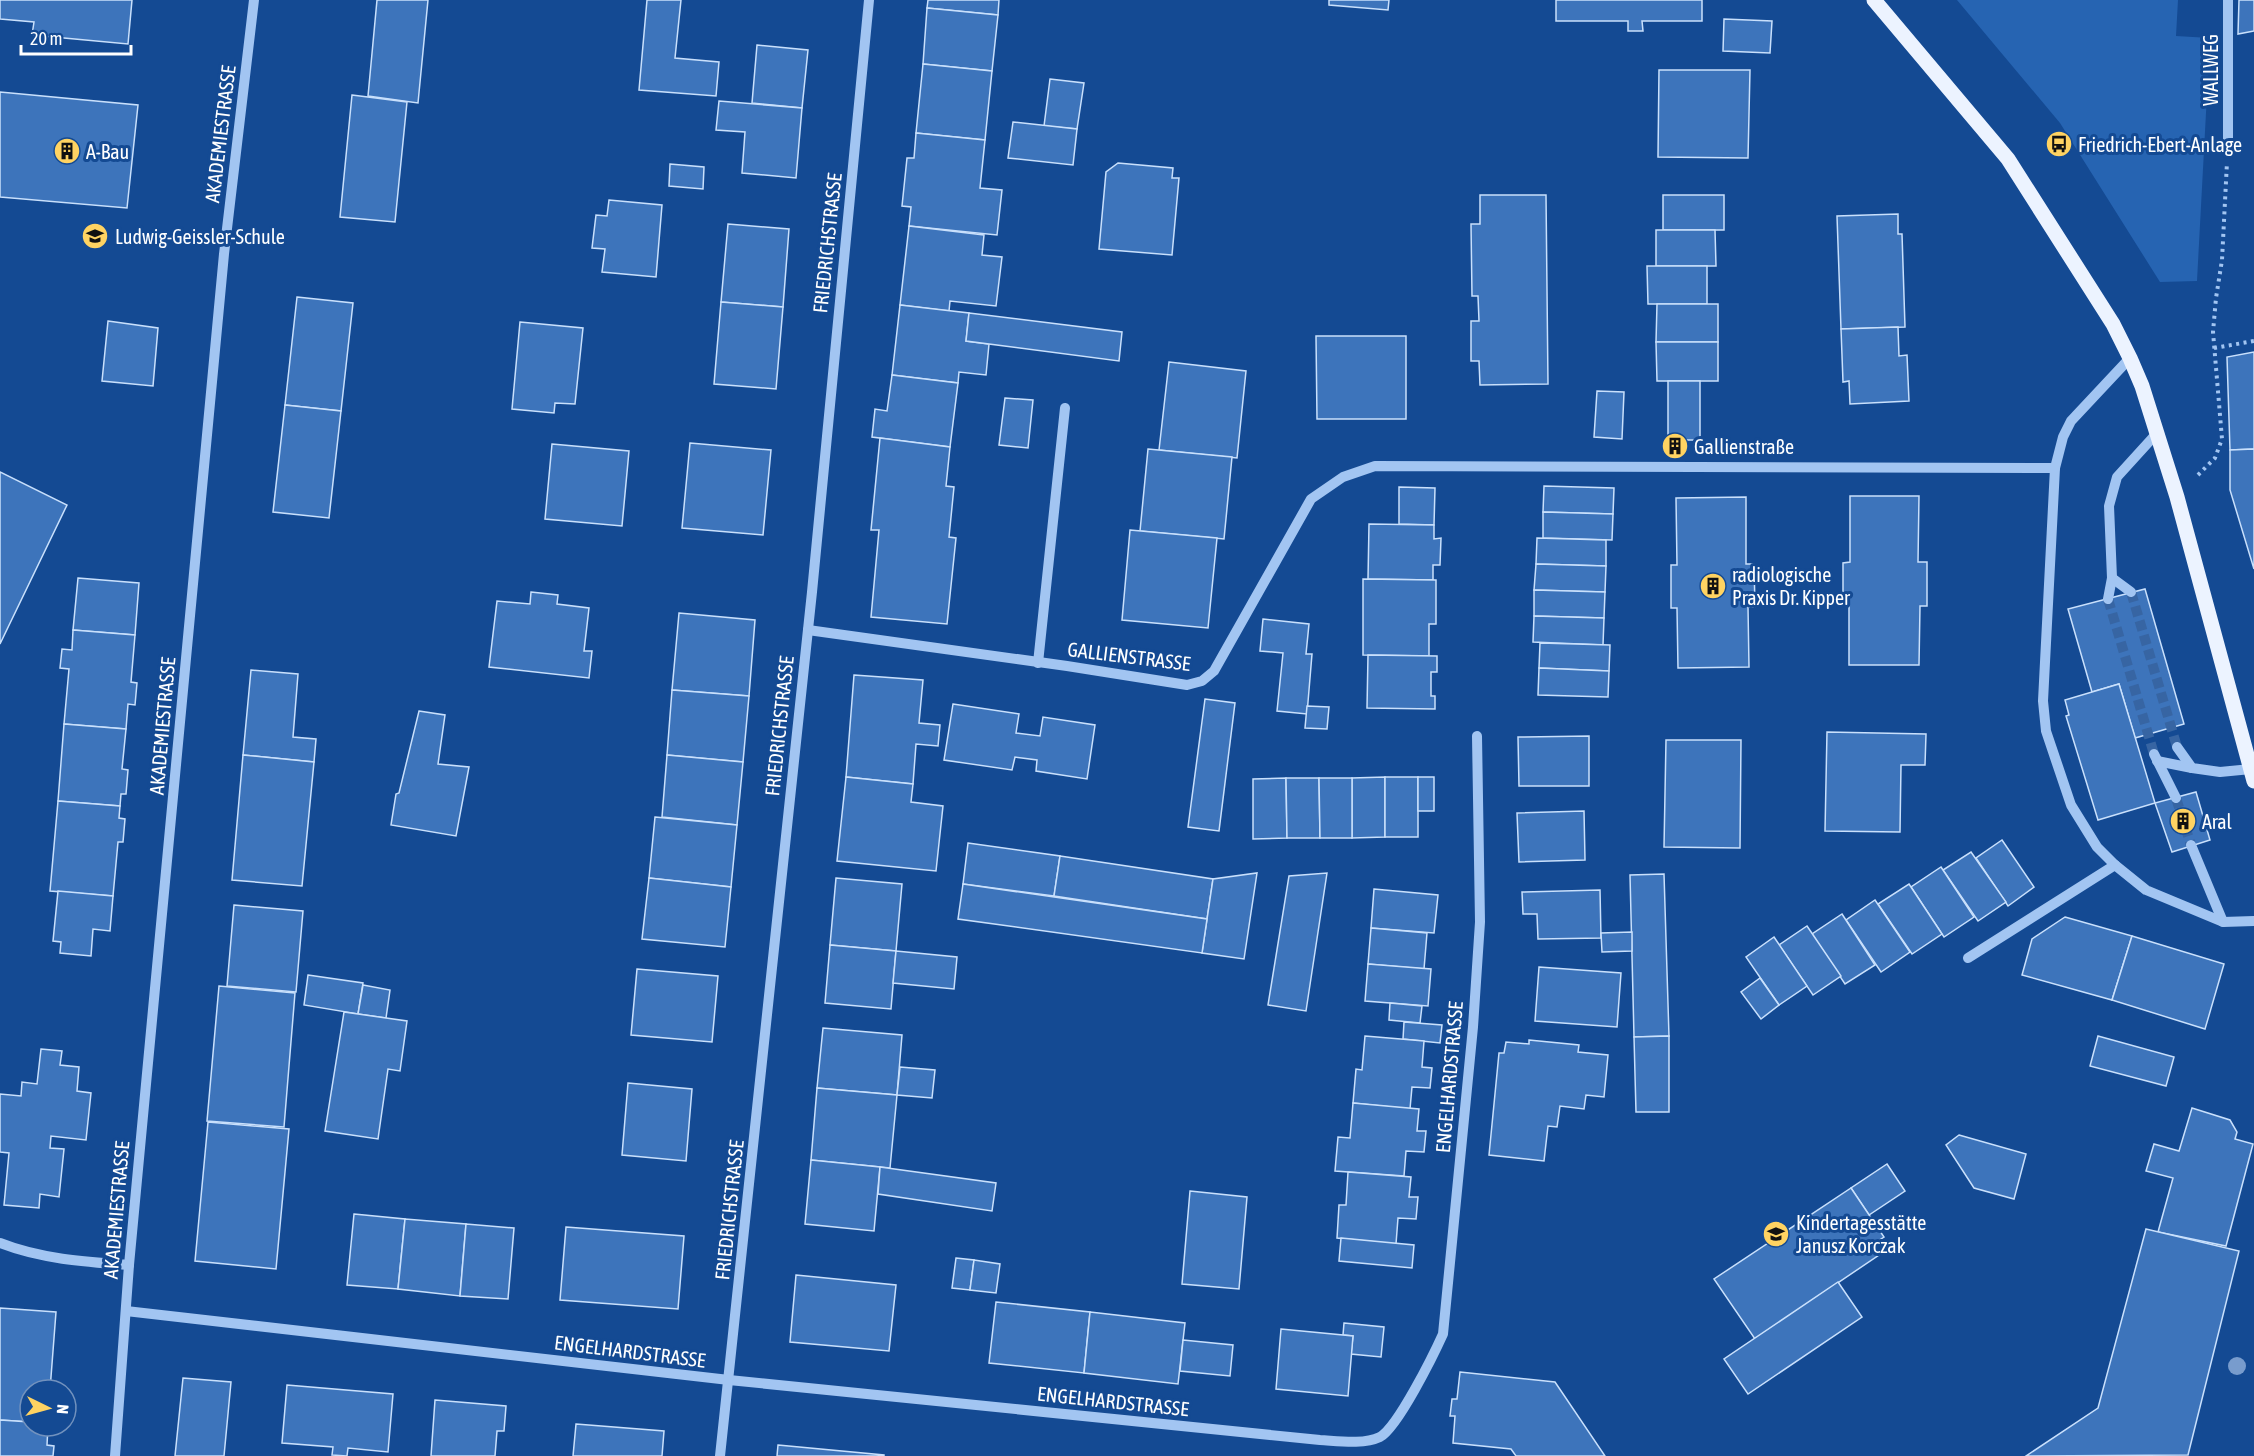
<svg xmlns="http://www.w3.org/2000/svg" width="2254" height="1456" viewBox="0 0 2254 1456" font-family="'Asap Condensed',sans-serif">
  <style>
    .green { fill: #2664b2 }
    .building { fill: #3d74bb; stroke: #c9e0fc; stroke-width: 1.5 }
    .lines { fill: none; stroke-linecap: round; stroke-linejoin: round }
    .minor-tunnel { stroke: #3765a3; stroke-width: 10; stroke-dasharray: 10 5; stroke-linecap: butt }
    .path { stroke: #a2c5f2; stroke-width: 4; stroke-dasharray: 3 4.5; stroke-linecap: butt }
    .minor { stroke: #a2c5f2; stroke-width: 10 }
    .major { stroke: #ecf3ff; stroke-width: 15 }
    .tree { fill: #789ccd }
    .labels { text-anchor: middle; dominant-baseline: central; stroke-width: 6; stroke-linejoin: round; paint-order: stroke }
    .street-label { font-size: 20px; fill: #fff; stroke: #144a93 }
    .poi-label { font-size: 20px; fill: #fff; stroke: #144a93; text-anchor: start }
  </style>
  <rect width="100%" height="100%" fill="#144a93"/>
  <!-- green -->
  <path class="green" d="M1957,0h221l-2,36 34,2 -13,243 -37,1 -100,-159z"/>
  <!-- building -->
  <g class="building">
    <path d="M0,0h132l-4,44 -96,-9 2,-13 -34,-3z"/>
    <path d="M377,0h51l-10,103 -50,-7z"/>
    <path d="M647,0h34l-6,58 44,4 -3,34 -77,-6z"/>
    <path d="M928,0h71l-1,15 -71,-7z"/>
    <path d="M1329,0h60l-1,10 -59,-5z"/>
    <path d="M1556,0h146v21h-60l1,10h-15v-10h-72z"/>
    <path d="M2239,0h15v31l-16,3z"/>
    <path d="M927,8l71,7 -6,56 -69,-7z"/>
    <path d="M1724,19l48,2 -2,32 -47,-2z"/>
    <path d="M757,45l51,5 -6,58 -50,-5z"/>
    <path d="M923,64l69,7 -7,69 -69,-7z"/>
    <path d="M1659,70h91l-2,88 -90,-1z"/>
    <path d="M1050,79l34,4 -7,46 -33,-3z"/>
    <path d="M0,92l138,13 -11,103 -127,-11z"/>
    <path d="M352,95l55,7 -12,120 -55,-5z"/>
    <path d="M719,101l83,7 -6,70 -54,-5 3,-41 -29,-2z"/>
    <path d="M1013,122l64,7 -4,36 -65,-7z"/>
    <path d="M916,133l69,7 -5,48 22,2 -5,45 -88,-9 2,-19 -9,-1 5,-48h7z"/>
    <path d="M1118,163l55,5 -1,10h7l-7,77 -73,-6 7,-77z"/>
    <path d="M670,164l34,3 -1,22 -34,-3z"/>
    <path d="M1480,195h66l2,189 -68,1 -1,-24h-8v-40h8l-1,-25h-6l-1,-72h9z"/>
    <rect x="1663" y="195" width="61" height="35"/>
    <path d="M609,200l53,5 -6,72 -54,-5 3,-23 -13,-1 4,-33 11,1z"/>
    <path d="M1898,214v20h4l3,93 -64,2 -4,-113z"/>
    <path d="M728,224l61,5 -6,78 -62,-5z"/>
    <path d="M909,226l75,9 -2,20 20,2 -6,49 -46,-5 -1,10 -49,-6z"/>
    <path d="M1656,230h59l1,36h-60z"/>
    <path d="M1647,266h60v38h-59z"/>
    <path d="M297,297l56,6 -12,108 -56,-6z"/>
    <path d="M721,302l62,5 -7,82 -62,-5z"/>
    <path d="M1657,304h61v38h-62z"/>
    <path d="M900,305l69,8 -3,28 23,3 -3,31 -27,-3 -1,11 -66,-8z"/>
    <path d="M969,313l153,19 -3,29 -153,-20z"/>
    <path d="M108,321l50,7 -5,58 -51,-5z"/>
    <path d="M520,322l63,6 -8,76 -20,-1 -1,10 -42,-4z"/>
    <path d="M1898,327l1,29 8,-1 2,46 -59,3 -1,-23 -6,1 -2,-53z"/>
    <path d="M1316,336h90v83h-89z"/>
    <path d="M1656,342h62v39h-61z"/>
    <path d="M2254,352v97l-24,1 -3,-93z"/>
    <path d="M1169,362l77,9 -9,87 -78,-8z"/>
    <path d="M892,375l66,8 -8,64 -78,-10 3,-28 12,2z"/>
    <rect x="1668" y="381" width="32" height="59"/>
    <path d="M1597,391l27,1 -2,47 -28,-2z"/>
    <path d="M1005,398l28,2 -5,48 -29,-3z"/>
    <path d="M285,405l56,6 -12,107 -56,-6z"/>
    <path d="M880,438l70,9 -4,39 8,1 -5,50 7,1 -9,86 -76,-7 8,-87h-8z"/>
    <rect x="1668" y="440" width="14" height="12"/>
    <path d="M690,443l81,7 -8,85 -81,-7z"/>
    <path d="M552,444l77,7 -7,75 -77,-7z"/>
    <path d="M1148,449l84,8 -8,82 -84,-8z"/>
    <path d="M2254,449v120l-24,-79v-40z"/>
    <path d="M0,472l67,33 -67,139z"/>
    <path d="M1544,486l70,2 -1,26 -70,-2z"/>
    <path d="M1399,487l36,1 -1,37 -35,-1z"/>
    <path d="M1850,496h69l-1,66h9v44h-7l-1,59h-70v-60h-6v-42l7,-1z"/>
    <path d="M1746,497v67h8l1,43h-7l1,60 -71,1 -1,-60h-6v-43h6l-1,-67z"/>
    <path d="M1543,512l70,2 -1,26 -69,-2z"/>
    <path d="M1369,524l65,1v14l7,-1 -1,27h-7v15l-65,-1z"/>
    <path d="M1130,530l87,8 -9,90 -86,-8z"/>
    <path d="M1537,538l69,2v26l-70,-2z"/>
    <path d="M1536,564l70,2 -1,26 -71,-2z"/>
    <path d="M78,578l61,5 -4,52 -62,-5z"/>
    <path d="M1363,579l73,1v44h-7v32l-66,-1z"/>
    <path d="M2145,589l39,135 -49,14 -16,-54 -27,8 -24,-83z"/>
    <path d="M1534,590l71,2 -1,26 -70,-2z"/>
    <path d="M531,592l27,3 -1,9 32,4 -5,43h8l-3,27 -100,-11 8,-66 33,3z"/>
    <path d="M679,613l76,7 -6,76 -77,-6z"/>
    <path d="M1534,616l70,2 -1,27 -70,-3z"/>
    <path d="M1263,619l46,5 -3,30h6l-5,60 -30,-3 6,-58 -23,-2z"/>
    <path d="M73,630l62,5 -4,47 6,1 -2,22 -7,-1 -2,25 -62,-5 5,-55 -9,-1 2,-19 10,1z"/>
    <path d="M1540,643l70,2 -1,26 -70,-3z"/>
    <path d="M1368,655l69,1v16h-6v24h4v13l-68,-1z"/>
    <path d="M1539,668l70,3 -1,26 -70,-2z"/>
    <path d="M251,670l47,4 -5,63 23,2 -2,23 -71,-7z"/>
    <path d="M854,675l69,5 -4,43 21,2 -2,21 -22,-2 -3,40 -67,-7z"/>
    <path d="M2119,684l36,119 -57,17 -32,-104 3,-1 -4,-15z"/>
    <path d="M672,690l77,6 -6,66 -76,-7z"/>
    <path d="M1205,699l30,4 -16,128 -31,-4z"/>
    <path d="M953,704l66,10 -3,19 24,3 3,-19 52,8 -8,54 -51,-8 1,-11 -22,-3 -3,13 -68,-10z"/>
    <path d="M1307,706l22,1 -2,22 -22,-1z"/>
    <path d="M419,711l26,4 -7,49 31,3 -13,69 -65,-11 5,-31 3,-1z"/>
    <path d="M64,724l62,5 -4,40 6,1 -2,24h-5l-1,12 -62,-5z"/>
    <path d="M1827,732l99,2 -1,31h-24l-1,67 -75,-1z"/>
    <path d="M1589,736v50h-70l-1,-49z"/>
    <path d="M1666,740h75l-1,108 -76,-1z"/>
    <path d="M243,755l71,7 -12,124 -70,-6z"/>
    <path d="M667,755l76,7 -6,63 -75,-8z"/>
    <path d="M846,777l67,7 -2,18 32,4 -7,65 -99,-10z"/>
    <path d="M1385,777v60l-33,1v-60z"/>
    <rect x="1385" y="777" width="33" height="60"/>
    <rect x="1418" y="777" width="16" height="34"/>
    <path d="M1286,778l1,60 -34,1v-60z"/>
    <path d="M1286,778h33l1,60h-33z"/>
    <path d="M1319,778h33v60h-32z"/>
    <path d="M2196,792l14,48 -38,12 -17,-49z"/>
    <path d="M58,801l62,5 -1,12 6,1 -2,23h-5l-5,54 -63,-5z"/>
    <path d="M1584,811l1,49 -66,2 -2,-49z"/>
    <path d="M655,817l82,8 -6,62 -82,-9z"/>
    <path d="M2002,840l32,47 -26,19 -32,-48z"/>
    <path d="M968,843l92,13 -6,40 -91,-12z"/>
    <path d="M1971,852l35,50 -28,19 -35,-51z"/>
    <path d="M1060,856l153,23 -6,40 -153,-23z"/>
    <path d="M1941,867l33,50 -30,20 -33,-50z"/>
    <path d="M1257,873l-13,86 -42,-6 11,-74z"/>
    <path d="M1327,873l-21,138 -38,-6 21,-129z"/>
    <path d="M1664,874l5,162 -35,1 -4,-162z"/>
    <path d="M649,878l82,9 -6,60 -83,-8z"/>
    <path d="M836,878l66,6 -6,67 -66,-6z"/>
    <path d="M963,884l244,35 -5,34 -244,-34z"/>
    <path d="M1909,884l33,50 -30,20 -34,-50z"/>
    <path d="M1374,889l64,6 -4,38 -63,-5z"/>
    <path d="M1600,890l1,48 -63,1 -1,-25h-14l-1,-22z"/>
    <path d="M58,891l55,5 -3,35 -17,-2 -2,27 -31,-3 1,-11 -8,-1z"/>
    <path d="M1875,900l35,52 -29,20 -35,-52z"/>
    <path d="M234,905l69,6 -7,81 -69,-6z"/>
    <path d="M1842,914l33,51 -30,19 -33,-50z"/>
    <path d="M2065,917l67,19 -20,64 -90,-25 10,-36z"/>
    <path d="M1807,926l34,50 -28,19 -34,-50z"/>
    <path d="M1371,928l56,5 -3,36 -56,-5z"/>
    <path d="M1632,932v19l-30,1 -1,-19z"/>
    <path d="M2132,936l92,28 -19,65 -93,-29z"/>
    <path d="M1774,937l33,49 -28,19 -33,-48z"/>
    <path d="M830,945l66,6 -5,58 -66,-6z"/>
    <path d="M896,951l61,6 -3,32 -61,-6z"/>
    <path d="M1368,964l63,5 -3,37 -63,-5z"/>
    <path d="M1539,967l82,6 -4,54 -82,-6z"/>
    <path d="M637,969l81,7 -6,66 -81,-7z"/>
    <path d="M308,975l55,8 -5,31 -54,-9z"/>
    <path d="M1760,978l19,27 -18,14 -20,-27z"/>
    <path d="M363,985l27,5 -4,28 -28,-4z"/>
    <path d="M219,986l76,7 -11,134 -77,-6z"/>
    <path d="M1390,1003l32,3 -2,17 -31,-3z"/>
    <path d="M344,1012l63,9 -7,50 -12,-2 -10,70 -53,-8z"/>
    <path d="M1404,1022l38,3 -2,18 -37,-4z"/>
    <path d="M823,1028l79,7 -5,60 -80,-7z"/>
    <path d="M1365,1036l59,5 -2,26 10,1 -2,20 -18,-1 -2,22 -57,-6 3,-34 6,1z"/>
    <path d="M1669,1036v76h-33l-2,-75z"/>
    <path d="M2098,1036l76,21 -8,29 -76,-20z"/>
    <path d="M1529,1040l50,5 -1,7 30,3 -4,42 -18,-2 -2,14 -24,-3 -3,21 -9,-1 -4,35 -55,-6 10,-102h5l2,-11 23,2z"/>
    <path d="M41,1049l21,2 -2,14 19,2 -2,24 14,2 -5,47 -35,-4 -1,12 14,1 -5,48 -19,-3 -1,14 -35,-3 5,-52 -9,-1v-58l21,2 1,-14 15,2z"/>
    <path d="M900,1067l35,3 -3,28 -35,-3z"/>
    <path d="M628,1083l64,6 -6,72 -64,-6z"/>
    <path d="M817,1088l80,7 -7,73 -79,-8z"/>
    <path d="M1353,1103l66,6 -2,22h9l-2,21 -18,-1 -2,25 -69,-5 3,-34 12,1z"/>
    <path d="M2192,1108l38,12 7,12 -2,7 18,5 -27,102 -68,-14 15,-54 -27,-7 8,-27 25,7z"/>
    <path d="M208,1122l81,7 -13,140 -81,-8z"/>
    <path d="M1959,1135l67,19 -12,45 -40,-11 -28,-43z"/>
    <path d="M811,1160l69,7 -6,64 -69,-7z"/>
    <path d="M1887,1164l18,27 -36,24 -18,-27z"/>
    <path d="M880,1167l116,16 -4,28 -114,-17z"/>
    <path d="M1348,1172l63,5 -2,20h9l-2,22 -18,-1 -2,26 -59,-6 2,-33h7z"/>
    <path d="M1851,1188l33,49 -12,8 7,10 -124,84 -41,-60z"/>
    <path d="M1190,1191l57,6 -8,92 -57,-5z"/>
    <path d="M354,1214l51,5 -7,70 -51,-4z"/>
    <path d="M405,1219l61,5 -6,72 -62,-7z"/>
    <path d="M466,1224l48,4 -6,71 -48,-3z"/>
    <path d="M566,1227l118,9 -6,73 -118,-9z"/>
    <path d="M2146,1229l93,22 -51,204 -162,1 72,-48z"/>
    <path d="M1341,1238l73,7 -2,23 -73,-7z"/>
    <path d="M956,1258l18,2 -4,30 -18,-2z"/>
    <path d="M974,1260l26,4 -4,29 -26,-3z"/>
    <path d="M796,1275l100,10 -7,66 -99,-9z"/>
    <path d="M1838,1282l24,35 -114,77 -24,-35z"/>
    <path d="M996,1302l94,10 -6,61 -95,-10z"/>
    <path d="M0,1308l56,4 -6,78h-20v32l-30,-2z"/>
    <path d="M1090,1312l95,11 -7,61 -94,-11z"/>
    <path d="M1344,1323l40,4 -3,30 -30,-3 2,-18 -10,-1z"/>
    <path d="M1281,1329l72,7 -5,60 -72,-7z"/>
    <path d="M1183,1340l50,5 -3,31 -50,-5z"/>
    <path d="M1460,1372l95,10 50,74h-89l-5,-7 -58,-6 2,-27h-5l2,-17h5z"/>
    <path d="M183,1378l48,4 -7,74h-49z"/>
    <path d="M287,1385l106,9 -5,58 -40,-4 -1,8 -15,-1 1,-8 -51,-4z"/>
    <path d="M435,1400l71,6 -2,25h-7l-2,25h-64z"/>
    <path d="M0,1420l30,2v4h18l-1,19 7,1 -1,10h-53z"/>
    <path d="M576,1424l88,7 -2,25h-89z"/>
    <path d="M778,1445l106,10v1h-107z"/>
  </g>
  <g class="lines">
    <!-- minor-tunnel -->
    <g class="minor-tunnel">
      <path d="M2131,592l46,155"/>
      <path d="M2108,599l46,155"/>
      <path d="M2176,798l15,47"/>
    </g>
    <!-- path -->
    <g class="path">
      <path d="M2214,348l40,-7"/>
      <path d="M2198,475l17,-17 7,-19 -9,-107 3,-34 6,-38 5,-98"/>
    </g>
    <!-- minor -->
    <g class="minor">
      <path d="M2228,139v-139"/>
      <path d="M2130,358l-59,63 -8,16 -8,31 -12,233 3,30 25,74 26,42 18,18 31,25 77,32 31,-1"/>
      <path d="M2112,578l19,14"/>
      <path d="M2108,599l4,-21 -3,-72 8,-29 40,-44"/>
      <path d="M808,630l259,36 120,19 15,-4 12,-10 97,-172 32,-22 32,-11 680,2"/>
      <path d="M1038,663l27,-255"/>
      <path d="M2177,747l15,21 28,4 31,-3"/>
      <path d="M2154,754l22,44"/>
      <path d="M2157,761l35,7"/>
      <path d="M2191,845l32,77"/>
      <path d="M1968,958l147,-93"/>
      <path d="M0,1243c40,16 86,19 129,22"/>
      <path d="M126,1311l603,69 591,60c18,1 43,5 60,-3 18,-10 54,-83 63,-103l30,-307 7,-105 -3,-186"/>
      <path d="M115,1456l14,-191 95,-1011 30,-254"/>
      <path d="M720,1456l92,-864 57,-592"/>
    </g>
    <!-- major -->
    <path class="major" d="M1874,0l134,159 105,165 17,34 12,28 35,111 77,284"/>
  </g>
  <!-- trees -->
  <circle class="tree" cx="2237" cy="1366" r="9"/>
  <!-- icons -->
  <defs>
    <symbol id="bus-disc" viewBox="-11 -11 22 22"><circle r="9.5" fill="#ffd362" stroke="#144a93"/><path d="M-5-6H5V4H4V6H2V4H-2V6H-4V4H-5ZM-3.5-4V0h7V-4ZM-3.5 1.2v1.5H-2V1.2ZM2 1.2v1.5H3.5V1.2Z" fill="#111"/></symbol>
    <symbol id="building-disc" viewBox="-11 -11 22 22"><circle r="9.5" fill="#ffd362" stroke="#144a93"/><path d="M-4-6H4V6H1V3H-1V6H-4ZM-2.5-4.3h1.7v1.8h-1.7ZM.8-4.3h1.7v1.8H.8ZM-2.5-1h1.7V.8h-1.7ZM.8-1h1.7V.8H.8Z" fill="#111"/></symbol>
    <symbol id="school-disc" viewBox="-11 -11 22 22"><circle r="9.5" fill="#ffd362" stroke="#144a93"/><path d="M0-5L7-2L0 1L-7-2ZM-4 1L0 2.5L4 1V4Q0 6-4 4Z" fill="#111"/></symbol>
  </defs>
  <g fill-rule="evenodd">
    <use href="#bus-disc" x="2044" y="129" width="30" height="30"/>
    <use href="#building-disc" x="52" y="136" width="30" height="30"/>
    <use href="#school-disc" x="80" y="221" width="30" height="30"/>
    <use href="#building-disc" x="1660" y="431" width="30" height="30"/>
    <use href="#building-disc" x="1698" y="571" width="30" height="30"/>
    <use href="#building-disc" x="2168" y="806" width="30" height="30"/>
    <use href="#school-disc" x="1761" y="1219" width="30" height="30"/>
  </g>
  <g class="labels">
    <!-- street labels -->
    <g class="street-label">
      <text transform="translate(2210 70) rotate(-90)">WALLWEG</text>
      <text transform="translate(220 134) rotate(-83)">AKADEMIESTRASSE</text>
      <text transform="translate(827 243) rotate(-84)">FRIEDRICHSTRASSE</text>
      <text transform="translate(1129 656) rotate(7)">GALLIENSTRASSE</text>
      <text transform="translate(162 726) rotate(-85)">AKADEMIESTRASSE</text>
      <text transform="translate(779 726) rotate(-84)">FRIEDRICHSTRASSE</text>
      <text transform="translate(1449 1077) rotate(-85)">ENGELHARDSTRASSE</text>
      <text transform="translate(116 1210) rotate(-85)">AKADEMIESTRASSE</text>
      <text transform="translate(729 1210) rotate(-84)">FRIEDRICHSTRASSE</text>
      <text transform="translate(630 1351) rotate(7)">ENGELHARDSTRASSE</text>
      <text transform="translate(1113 1401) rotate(6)">ENGELHARDSTRASSE</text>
    </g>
    <!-- poi labels -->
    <g class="poi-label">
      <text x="2078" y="144">Friedrich-Ebert-Anlage</text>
      <text x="86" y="151">A-Bau</text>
      <text x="115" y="236">Ludwig-Geissler-Schule</text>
      <text x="1694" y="446">Gallienstraße</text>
      <text x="1732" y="574">radiologische<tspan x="1732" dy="23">Praxis Dr. Kipper</tspan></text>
      <text x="2202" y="821">Aral</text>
      <text x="1796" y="1222">Kindertagesstätte<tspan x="1796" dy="23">Janusz Korczak</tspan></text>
    </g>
  </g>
  <!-- north arrow -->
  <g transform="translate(48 1408) rotate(95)"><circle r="28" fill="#144a93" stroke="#7292be" stroke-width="1.5"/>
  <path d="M0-4.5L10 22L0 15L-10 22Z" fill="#ffd362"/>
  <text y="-9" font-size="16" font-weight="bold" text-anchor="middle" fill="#ffffff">N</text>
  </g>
  <!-- scale -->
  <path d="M21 45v9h110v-9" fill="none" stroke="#ffffff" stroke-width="3"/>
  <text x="30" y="45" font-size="18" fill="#ffffff" stroke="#144a93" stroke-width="4.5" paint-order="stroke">20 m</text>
</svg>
